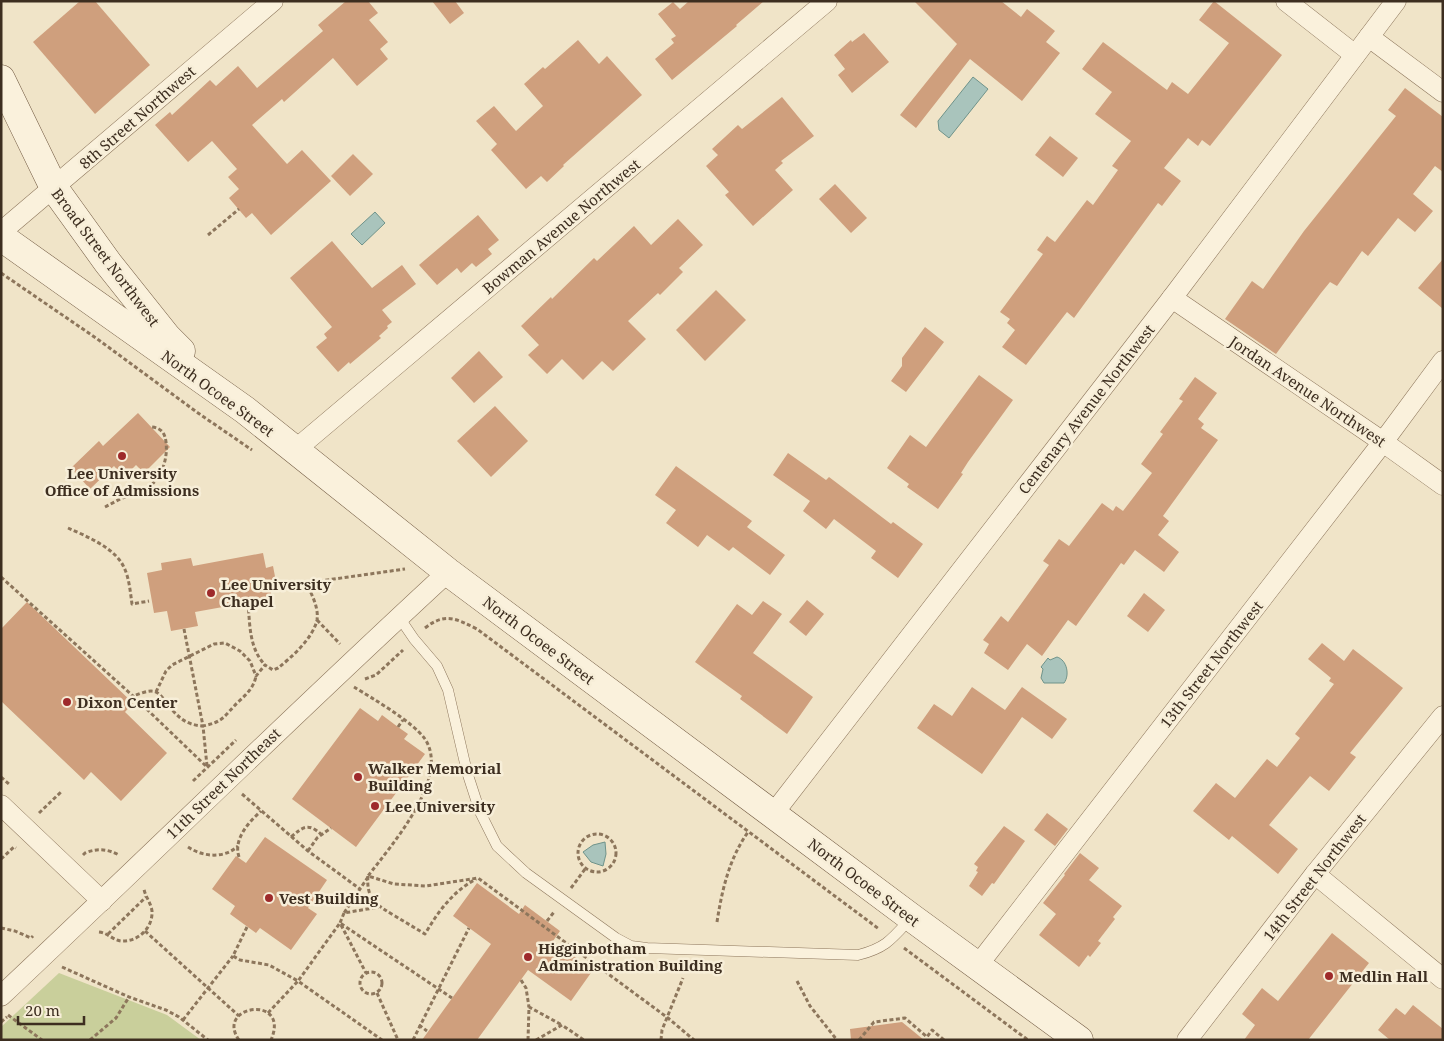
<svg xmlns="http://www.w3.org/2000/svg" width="1444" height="1041" viewBox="0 0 1444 1041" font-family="'Noto Serif',serif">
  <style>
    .green { fill: #c9cf9b }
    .water { fill: #a9c4bc; stroke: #6f938a }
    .building { fill: #cf9f7d }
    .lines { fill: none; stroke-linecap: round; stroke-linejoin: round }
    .service-casing { stroke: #8d765c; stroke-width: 11 }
    .minor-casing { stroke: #8d765c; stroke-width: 21 }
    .secondary-casing { stroke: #6f573f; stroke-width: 29 }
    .path { stroke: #8d765c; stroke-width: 3; stroke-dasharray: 4 2.5; stroke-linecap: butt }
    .service { stroke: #faf1dc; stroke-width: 10 }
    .minor { stroke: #faf1dc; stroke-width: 20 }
    .secondary { stroke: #faf1dc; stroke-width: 28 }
    .poi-dot { fill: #9e2a2b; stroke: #f7eed8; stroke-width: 2 }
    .labels { text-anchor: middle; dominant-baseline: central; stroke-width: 5; stroke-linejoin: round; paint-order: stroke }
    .street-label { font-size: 15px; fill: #3d2e20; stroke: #f7eed8 }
    .poi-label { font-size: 15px; font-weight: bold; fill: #3d2e20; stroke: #f7eed8; text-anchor: start }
  </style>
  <rect width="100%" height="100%" fill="#f0e4c8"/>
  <!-- green -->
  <path class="green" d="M59,973l108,42 34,25h-200v-13z"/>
  <!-- water -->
  <g class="water">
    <path d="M973,77l15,12 -39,49 -10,-8 -1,-9z"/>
    <path d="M375,212l10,11 -23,22 -11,-11z"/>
    <path d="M1057,657c10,3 13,18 7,26h-20l-3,-5 2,-9 -2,-2 7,-9 2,2z"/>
    <path d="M605,842l1,12 -3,12 -12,-4 -8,-10 10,-7z"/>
  </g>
  <!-- building -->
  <g class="building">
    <path d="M80,1h15l55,64 -55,49 -62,-72z"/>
    <path d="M346,1h22l10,12 -9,7 19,22 -8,7 8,10 -31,27 -24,-28 -49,44 -2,-3 -30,26 35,39 15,-14 29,31 -60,54 -19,-22 -6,5 -17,-20 10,-9 -11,-12 9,-8 -25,-28 -24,21 -33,-37 15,-13 2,3 38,-35 6,6 22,-20 19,22 66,-57 -5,-6z"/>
    <path d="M432,1h23l9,12 -14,11z"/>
    <path d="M689,1h75l-28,24 1,1 -65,54 -17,-21 19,-16 -3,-4 5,-3 -18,-22 15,-12 7,7z"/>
    <path d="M914,1h87l20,16 6,-8 28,22 -9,11 14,11 -38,48 -52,-42 -54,69 -16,-13 57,-71z"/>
    <path d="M1214,1l68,54 -72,91 -8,-6 -4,6 -10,-8 -24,30 17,13 -19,25 -4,-3 -84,115 -7,-6 -41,53 -24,-18 13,-17 -8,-7 3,-4 -10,-7 43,-58 -6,-4 10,-14 8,6 32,-42 6,5 25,-35 -6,-4 19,-25 -36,-27 17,-22 -30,-23 21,-27 64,48 5,-8 16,12 41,-51 -30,-23z"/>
    <path d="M864,33l25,29 -37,31 -14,-18 7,-6 -11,-14 17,-15 1,2z"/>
    <path d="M578,40l21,24 8,-8 35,39 -79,70 1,1 -17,16 -6,-6 -15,13 -35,-39 6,-6 -21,-23 18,-15 22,25 27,-25 -19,-22 19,-17 2,2z"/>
    <path d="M1405,88l38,29v55l-8,-6 -22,28 20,17 -18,21 -17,-14 -30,38 -6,-5 -25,35 -7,-4 -9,11 -45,61 -51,-35 27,-38 11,8 41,-58 92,-115 -8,-6z"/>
    <path d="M782,97l32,39 -33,25 2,2 -8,7 18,20 -40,36 -28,-31 4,-3 -23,-26 12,-11 -6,-6 26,-24 4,4z"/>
    <path d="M1050,136l28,22 -15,19 -28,-22z"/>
    <path d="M353,154l20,20 -23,22 -19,-20z"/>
    <path d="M835,184l32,34 -16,15 -32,-34z"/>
    <path d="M478,215l21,25 -11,9 4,5 -16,13 -4,-4 -11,10 -4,-5 -20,17 -18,-20z"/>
    <path d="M678,219l25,26 -24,23 4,4 -23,23 -2,-2 -30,28 18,18 -33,32 -11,-10 -19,19 -21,-21 -15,15 -19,-19 11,-10 -18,-19 30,-29 1,2 42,-41 3,3 37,-35 17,19z"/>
    <path d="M332,241l40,47 30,-23 14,19 -34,26 10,12 -5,4 1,2 -9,8 2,2 -31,26 -1,-2 -11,10 -22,-25 11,-9 -3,-4 8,-7 -42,-49z"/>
    <path d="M1443,259v50l-25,-21z"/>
    <path d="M716,290l30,30 -41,41 -29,-31z"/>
    <path d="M925,327l19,15 -38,50 -15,-11 11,-15v-8z"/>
    <path d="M479,351l24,26 -29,26 -23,-25z"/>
    <path d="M979,375l34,25 -45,62 -7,11 2,1 -25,35 -31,-22 2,-3 -22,-16 23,-33 16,12z"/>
    <path d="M1195,377l22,16 -19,26 6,5 -3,4 17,12 -55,76 6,5 -11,14 21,17 -15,20 -29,-22 -11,15 -3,-2 -45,63 -8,-6 -26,36 -15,-12 -19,26 -24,-17 5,-9 -6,-4 18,-24 7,6 41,-57 -6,-4 16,-22 10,7 33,-43 11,8 3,-5 7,5 29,-38 -11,-9 22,-30 -3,-2 23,-31 -4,-2z"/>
    <path d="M495,406l33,35 -37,36 -34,-36z"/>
    <path d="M138,413l32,34 -26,26 -8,-8 -12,12 -10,-11 -24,23 -19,-21 28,-27 4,5z"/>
    <path d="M788,453l38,27 3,-3 62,47 2,-2 30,22 -25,34 -27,-20 5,-7 -42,-32 -8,10 -23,-18 7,-10 -37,-26z"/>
    <path d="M676,466l76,55 -5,6 38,28 -15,20 -37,-28 -4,4 -22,-16 -9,12 -32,-24 10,-13 -21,-15z"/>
    <path d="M263,553l3,15 7,-2 4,21 -7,1 2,10 -77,14 3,14 -27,5 -4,-20 -13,2 -7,-40 15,-3 -1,-7 30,-5 2,8z"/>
    <path d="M1144,593l21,17 -17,22 -21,-16z"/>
    <path d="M807,600l17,14 -18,22 -17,-14z"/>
    <path d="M763,601l19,13 -29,39 60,44 -26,37 -47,-35 2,-3 -47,-34 42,-58 15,11z"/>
    <path d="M27,602l106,101 -8,9 42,41 -46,48 -30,-29 -7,8 -83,-79v-72z"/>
    <path d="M1322,643l22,18 9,-12 50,39 -53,65 6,4 -27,34 -19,-15 -41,49 29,24 -20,25 -46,-38 -3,4 -36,-29 23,-28 19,15 32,-39 10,8 23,-29 -5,-4 39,-50 -5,-3 2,-3 -23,-19z"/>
    <path d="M972,687l33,23 17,-23 45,32 -15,20 -30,-22 -40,57 -65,-46 17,-24 18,12z"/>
    <path d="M360,708l18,13 4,-6 16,12 10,7 -4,5 21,15 -69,93 -64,-48z"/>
    <path d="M1047,813l21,16 -13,17 -21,-16z"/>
    <path d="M1004,826l21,15 -31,43 -2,-1 -10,13 -13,-10 9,-14 -2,-1 2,-4 -4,-3z"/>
    <path d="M265,837l62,43 -19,28 9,6 -26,36 -31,-22 -4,5 -26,-19 5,-8 -23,-17 24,-33 10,7z"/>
    <path d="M1080,853l19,15 -10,12 33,26 -9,11 2,2 -17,22 3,2 -11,14 -2,-2 -9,12 -40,-32 17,-21 -13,-11 22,-28 -1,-1z"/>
    <path d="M477,883l42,31 6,-9 35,26 -7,10 40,29 -22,31 -43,-31 -51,70h-55l69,-96 -38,-28z"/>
    <path d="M1332,933l37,30 -61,77h-64l11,-15 -13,-11 20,-26 16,13z"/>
    <path d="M1413,1005l30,24v11h-53l-12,-10 18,-22 9,7z"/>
    <path d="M902,1022l22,18h-73l-1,-11z"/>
  </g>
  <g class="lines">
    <defs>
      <path id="service" d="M399,617l15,22 23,27 11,24 19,82 13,40 17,34 29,27 90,65 15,8 16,2 211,7c28,-7 34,-16 53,-37"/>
      <g id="minor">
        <path d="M1286,1l69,54"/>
        <path d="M1369,37l74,55"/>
        <path d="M1,232l272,-231"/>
        <path d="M1172,298l211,144 60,43"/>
        <path d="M295,450l532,-449"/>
        <path d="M1,805l101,96"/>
        <path d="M773,814l399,-516 224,-297"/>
        <path d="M1315,874l128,105"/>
        <path d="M978,965l405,-523 60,-81"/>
        <path d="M1,996c150,-141 296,-285 447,-424"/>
        <path d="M1187,1040l128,-166 128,-158"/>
      </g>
      <g id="secondary">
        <path d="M1,79l53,109 54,75 59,74 14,14"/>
        <path d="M1,237l244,173 203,162 464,346 167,122"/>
      </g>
    </defs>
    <!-- service casing -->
    <use href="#service" class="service-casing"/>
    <!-- minor casing -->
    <use href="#minor" class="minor-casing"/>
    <!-- secondary casing -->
    <use href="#secondary" class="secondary-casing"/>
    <!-- path -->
    <g class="path">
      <path d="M208,235l31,-26"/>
      <path d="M1,273l95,65 102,75 54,37"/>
      <path d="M105,507c8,-4 16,-9 25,-12 5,-2 13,-3 18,-7 14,-11 20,-29 18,-46 -1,-9 -5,-14 -14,-15"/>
      <path d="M68,528c18,8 42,18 53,34 8,12 9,28 11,42l17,-3"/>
      <path d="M1,577l132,119"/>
      <path d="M306,583l99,-14"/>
      <path d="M248,603c2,22 1,45 17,62"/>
      <path d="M317,620l23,24"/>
      <path d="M425,628c20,-16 32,-9 52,1l402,300"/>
      <path d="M184,629l19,97c-19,-1 -27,-11 -38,-25 -2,-3 -5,-7 -9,-9 -7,-3 -16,2 -23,4l74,71"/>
      <path d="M365,679l11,-4 27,-25"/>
      <path d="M354,687c18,11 59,35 71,52 26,39 -35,108 -57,137l26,8 32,2 52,-8 190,140 26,22"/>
      <path d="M156,692l10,-21 6,-6 42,-21 11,-1 15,8 10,10 6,15 9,-11 8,5 5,-2c14,-11 35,-30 39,-48 2,-13 -6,-27 -11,-37l-20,4"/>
      <path d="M398,727l5,-7"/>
      <path d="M207,766l-4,-40c21,-4 22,-11 35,-24 9,-8 16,-15 18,-26"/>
      <path d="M1,777l9,8"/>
      <path d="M193,781l43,-41"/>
      <path d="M242,794l66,57 52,38"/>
      <path d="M39,813l22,-21"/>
      <circle cx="597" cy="853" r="19"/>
      <path d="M291,837c12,-10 17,-15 31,-2"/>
      <path d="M188,847c15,10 36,12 50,-1"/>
      <path d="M308,851l9,-13 14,-10"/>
      <path d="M83,855l2,-2c12,-5 23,-4 34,2"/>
      <path d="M239,857c-6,-18 10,-35 22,-46"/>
      <path d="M1,859l13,-12 2,1"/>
      <path d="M368,876c-2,24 9,29 27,40 10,6 20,12 30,18 13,-22 27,-42 51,-55"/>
      <path d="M368,877l-24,36 35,-6"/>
      <path d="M571,888l14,-19"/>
      <path d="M344,913l-4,10 26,50"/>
      <path d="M547,921l7,-9"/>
      <path d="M717,922c5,-32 12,-63 31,-90"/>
      <path d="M247,927l-14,29 7,4 29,5 29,16 42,-58 112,75"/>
      <path d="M1,928l14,3 16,7 2,-2"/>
      <path d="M145,931l94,85"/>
      <path d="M99,932c9,1 14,8 22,9 17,1 32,-13 31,-30 -1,-8 -7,-15 -8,-22"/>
      <path d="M108,934l38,-37"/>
      <path d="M904,948l124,92"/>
      <path d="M62,967l67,30 37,13 13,7 29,23"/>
      <circle cx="371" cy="983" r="11"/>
      <path d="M521,980l5,8 3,19"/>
      <path d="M797,981l13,25 27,34"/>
      <path d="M377,993l21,47"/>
      <path d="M268,1013l30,-32 84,59"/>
      <path d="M8,1015l34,25"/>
      <path d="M183,1020l50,-64"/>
      <path d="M1,1022l6,-5"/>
      <path d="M419,1025l8,6"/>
      <path d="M90,1040l26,-22 13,-21"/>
      <path d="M239,1040c-25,-35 52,-46 32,0"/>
      <path d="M413,1040l56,-112"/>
      <path d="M528,1040l1,-33 33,18"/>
      <path d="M536,1040l26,-15 22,15"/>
      <path d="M661,1040l1,-10 21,-52"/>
      <path d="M859,1040l15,-18 31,-4 22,19 5,-7 12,10"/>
    </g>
    <!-- service -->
    <use href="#service" class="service"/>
    <!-- minor -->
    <use href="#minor" class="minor"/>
    <!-- secondary -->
    <use href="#secondary" class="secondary"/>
  </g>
  <!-- markers -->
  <g class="poi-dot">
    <circle cx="122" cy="456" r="5"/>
    <circle cx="211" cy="593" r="5"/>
    <circle cx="67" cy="702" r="5"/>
    <circle cx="358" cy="777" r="5"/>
    <circle cx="375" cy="806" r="5"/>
    <circle cx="269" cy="898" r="5"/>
    <circle cx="528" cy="957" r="5"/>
    <circle cx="1329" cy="976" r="5"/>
  </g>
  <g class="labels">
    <!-- street labels -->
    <g class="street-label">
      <text transform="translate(137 117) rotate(-41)">8th Street Northwest</text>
      <text transform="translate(561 226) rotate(-40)">Bowman Avenue Northwest</text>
      <text transform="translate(106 257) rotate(53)">Broad Street Northwest</text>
      <text transform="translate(1308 391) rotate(34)">Jordan Avenue Northwest</text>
      <text transform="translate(218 393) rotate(36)">North Ocoee Street</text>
      <text transform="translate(1086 409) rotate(-52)">Centenary Avenue Northwest</text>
      <text transform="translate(539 640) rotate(37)">North Ocoee Street</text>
      <text transform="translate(1211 664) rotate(-52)">13th Street Northwest</text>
      <text transform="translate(223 783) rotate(-44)">11th Street Northeast</text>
      <text transform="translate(1314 877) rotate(-52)">14th Street Northwest</text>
      <text transform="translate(864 882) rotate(37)">North Ocoee Street</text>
    </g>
    <!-- poi labels -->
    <g class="poi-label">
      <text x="122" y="473" text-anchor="middle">Lee University<tspan x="122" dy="17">Office of Admissions</tspan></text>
      <text x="221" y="584">Lee University<tspan x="221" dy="17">Chapel</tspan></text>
      <text x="77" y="702">Dixon Center</text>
      <text x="368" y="768">Walker Memorial<tspan x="368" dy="17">Building</tspan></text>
      <text x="385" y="806">Lee University</text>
      <text x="279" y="898">Vest Building</text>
      <text x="538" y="948">Higginbotham<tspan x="538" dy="17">Administration Building</tspan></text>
      <text x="1339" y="976">Medlin Hall</text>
    </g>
  </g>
  <!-- border -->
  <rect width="1444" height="1041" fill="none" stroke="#3d2e20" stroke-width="5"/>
  <!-- scale -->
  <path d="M18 1016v8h66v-8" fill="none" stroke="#3d2e20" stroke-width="2.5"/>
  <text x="25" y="1016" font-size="15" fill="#3d2e20" stroke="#f7eed8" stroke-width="4" paint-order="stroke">20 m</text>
</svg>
